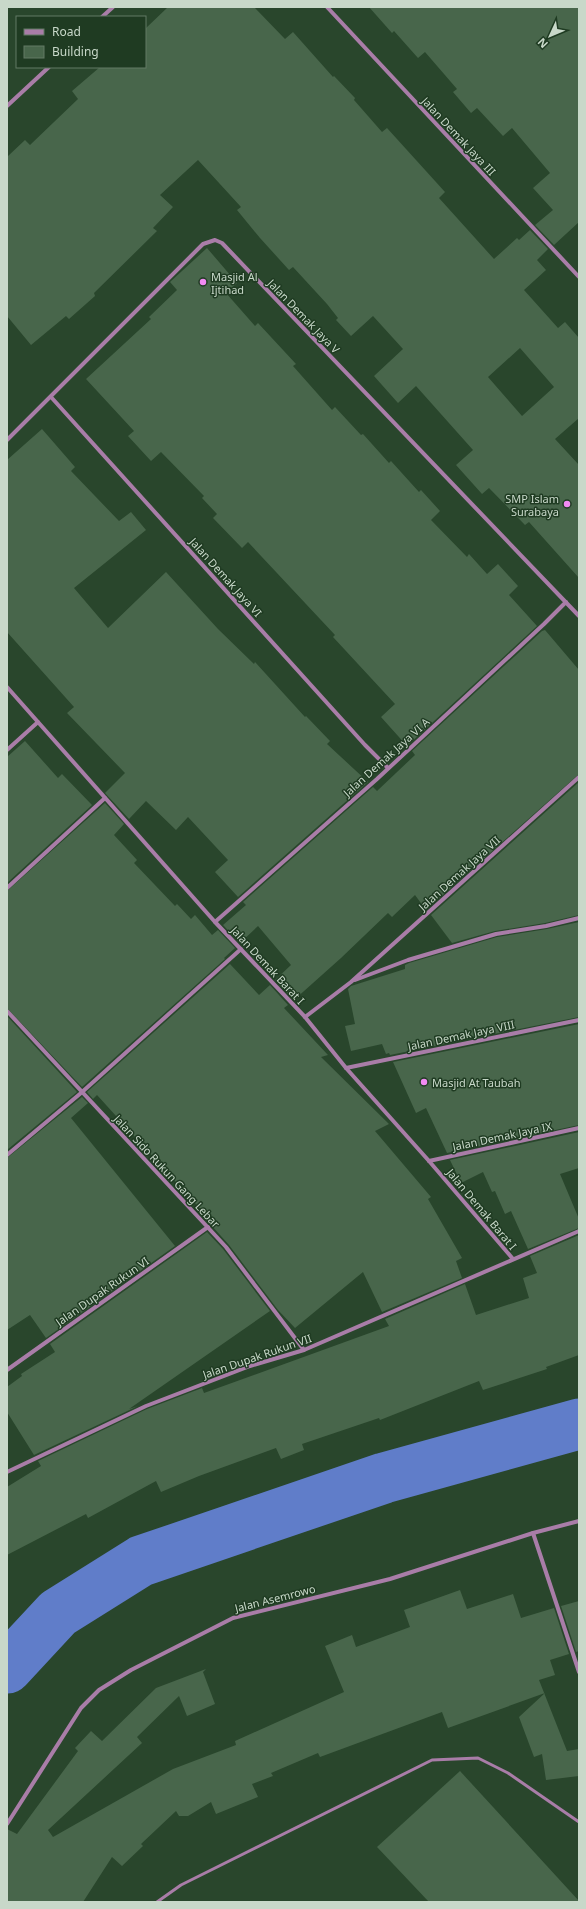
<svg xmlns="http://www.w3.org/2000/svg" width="586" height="1909" viewBox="0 0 586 1909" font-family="'Noto Sans',sans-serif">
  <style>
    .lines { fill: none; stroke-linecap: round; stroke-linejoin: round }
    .river { stroke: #607dc9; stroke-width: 51 }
    .building { fill: #48664b; fill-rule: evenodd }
    .lane { stroke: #a97da8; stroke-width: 3 }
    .street { stroke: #a97da8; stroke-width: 4 }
    .poi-dot { fill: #f28af3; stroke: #1f3b22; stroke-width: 1.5 }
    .labels { text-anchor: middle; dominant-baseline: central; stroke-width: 3; stroke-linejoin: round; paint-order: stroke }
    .street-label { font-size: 11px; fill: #c8d8c9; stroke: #1f3b22 }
    .poi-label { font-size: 11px; fill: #c8d8c9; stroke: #1f3b22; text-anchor: start }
  </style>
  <rect width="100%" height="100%" fill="#29462c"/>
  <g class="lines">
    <!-- river -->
    <path class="river" d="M7,1668l51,-55 83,-52 243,-83 195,-54"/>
  </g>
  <!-- building -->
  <g class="building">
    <path d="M168,7h86l31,32 8,-7 40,45 1,-1 21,22 -1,2 28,32 5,-4 58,64 -6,6 55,61 23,-21 2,2 11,-10 18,19 -11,11 9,10 -22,20 34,38 7,-6 14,16v80l-24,21 24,26v113l-50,-56 -4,3 -36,-37 -7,6 -26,-29 17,-15 -57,-64 -18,17 -24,-27 29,-27 -30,-33 -22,20 -15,-16 2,-2 -11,-14 -34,-37 -4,3 -29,-32 -23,-28 4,-3 -43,-47 -38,35 13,12 -20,21 4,3 -63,62 1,3 -26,23 -3,-3 -35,29 -24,-29v-159l18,-17 5,5 48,-46 -6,-8 28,-24h45v-38zM520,348l34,39 -32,29 -34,-39z"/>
    <path d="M369,7h210v215l-25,23 -19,-20 18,-15 -20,-22 17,-15 -38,-45 -9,8 -26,-28 -6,5 -18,-21 4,-3 -32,-37 -7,6 -24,-27 -2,2z"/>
    <path d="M207,248l30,35 -11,10 29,33 3,-3 38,41 -3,2 39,44 3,-3 26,28 2,-1 26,29 2,-2 28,31 2,-2 19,21 -9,9 36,37 2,-3 18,20 11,-10 20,22 -9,9 28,31 -130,120 -26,-29 14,-13 -62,-67 2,-2 -87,-93 -6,6 -29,-30 4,-4 -15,-16 2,-2 -43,-44 -10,9 -23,-25 6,-5 -48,-52 65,-60 -2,-2 28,-27 -7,-8z"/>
    <path d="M42,429l33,38 -4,4 48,50 12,-9 15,18 -72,58 34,40 58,-56 52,57 36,35 1,-2 50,55 1,-1 24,25 -3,3 41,38 -130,115 -23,-25 13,-12 -40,-43 -12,13 -30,-29 -17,18 -24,-26 20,-20 -58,-60 7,-6 -67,-75v-172z"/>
    <path d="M545,630l34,40v104l-153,136 -11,-15 -23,22 -4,-4 -47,45 -47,42 -19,-20 16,-15 -33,-39 -18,17 -17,-18 23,-20 -3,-3 130,-115 4,4 38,-36 -3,-4 130,-120z"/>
    <path d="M25,741l33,37 4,-4 30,31 -85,78v-126z"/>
    <path d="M579,782v133l-34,8 -50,8 -43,12 -21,-28z"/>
    <path d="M105,803l19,21 -10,11 23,25 -3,3 41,43 2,-2 14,15 4,-4 17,20 6,-5 17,18 -11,10 1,1 -143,128 -75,-79v-117z"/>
    <path d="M579,922v95l-189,38 -1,-2 -3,1 -4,-10 -31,7 -6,-25 10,-2 -7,-35 3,-3 54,-17v-4l4,-2 88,-26 50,-8z"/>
    <path d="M230,964l29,31 11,-10 18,20 -4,3 44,47 -7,2 68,67 -14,7 56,66 -3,2 34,59 -6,3 6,17 -80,34 -19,-40 -68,56 -17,-18 -49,-65 -17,-19 2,-2 -117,-129 -4,4 -6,-7z"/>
    <path d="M7,1016l70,76 -70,58z"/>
    <path d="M579,1024v101l-132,28 -21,-45 -10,5 -23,-51z"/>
    <path d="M82,1097l6,6 -17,15 104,128 -129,92 -16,-23 -23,15v-172z"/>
    <path d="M579,1132v36l-19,6 19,45v9l-51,21 -17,-38 -6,3 -10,-23 -3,1 -9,-20 -22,11 -11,-23z"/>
    <path d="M207,1232l16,17 47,62 -141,98 9,-3 -104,49 -27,-43v-25l15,-11 -1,-2 34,-22 -5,-8z"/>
    <path d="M579,1235v120l-33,12 1,2 -64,21 -4,-9 -99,39 -1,-2 -77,26 2,6 -23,9 -5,-11 -77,28 -38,16 -5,-11 -68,37 -2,-4 -79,41v-68l34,-21 -3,-5 109,-52 55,-21 2,5 185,-67 -4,-7 80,-35 11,31 53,-17 -6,-20 14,-5 -7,-17z"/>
    <path d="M460,1590l7,19 46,-15 8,24 33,-10 15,46 -19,6 5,15 -16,5 28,71 12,-2v27l-33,4 -4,-26 -8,3 -15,-40 26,-24 -97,35 -6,-16 -122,45 -2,-4 -47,20 2,3 -21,8 6,13 -42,17 -5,-12 -23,14h-9l-3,-5 -35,33 2,2 -21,20 -10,-9 -29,45h-76v-73l10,5 61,-83 -3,-3 16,-17 11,10 54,-53 50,-19 -3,3 12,32 -28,12 -8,-20 -42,41 5,6 -94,87 5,7 120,-68 63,-24 -1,-4 109,-49 -19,-46 27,-11 4,12 54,-20 -6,-17z"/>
    <path d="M579,1601v50l-3,1 -15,-46z"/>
    <path d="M460,1771l119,130v1h-150l-52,-55z"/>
  </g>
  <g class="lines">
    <!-- lane -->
    <path class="lane" d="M157,1902l24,-17 251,-125 46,-2 30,15 71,49"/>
    <!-- street -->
    <g class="street">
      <path d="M327,7l252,270"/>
      <path d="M102,17l11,-10"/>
      <path d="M7,106l42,-39"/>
      <path d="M51,397l314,348 23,23"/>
      <path d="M7,440l196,-196 12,-4 7,3 357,373"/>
      <path d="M7,687l208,235 90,95 41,51 83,93 84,98"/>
      <path d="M7,750l31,-28"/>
      <path d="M7,888l98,-90"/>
      <path d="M215,922l162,-143 167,-155 22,-22"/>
      <path d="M355,980l53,-20 88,-26 50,-8 33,-8"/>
      <path d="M7,1011l219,236 78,103"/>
      <path d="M305,1017l46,-35 228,-205"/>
      <path d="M346,1068l233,-48"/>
      <path d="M7,1155l74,-62 160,-144"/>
      <path d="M429,1161l150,-33"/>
      <path d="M7,1370l201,-143"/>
      <path d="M7,1472l139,-66 104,-40 54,-16 275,-119"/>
      <path d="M533,1533l46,139"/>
      <path d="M7,1824l74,-116 18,-18 32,-20 102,-52 157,-39 143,-46 46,-12"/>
    </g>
  </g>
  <!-- markers -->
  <g class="poi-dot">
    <circle cx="203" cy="282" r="4"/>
    <circle cx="567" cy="504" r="4"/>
    <circle cx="424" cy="1082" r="4"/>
  </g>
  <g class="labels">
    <!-- street labels -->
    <g class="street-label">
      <text transform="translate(459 136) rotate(47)">Jalan Demak Jaya III</text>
      <text transform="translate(304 316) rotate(46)">Jalan Demak Jaya V</text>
      <text transform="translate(226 577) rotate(48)">Jalan Demak Jaya VI</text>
      <text transform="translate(386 757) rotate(-42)">Jalan Demak Jaya VI A</text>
      <text transform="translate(459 873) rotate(-42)">Jalan Demak Jaya VII</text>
      <text transform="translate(268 965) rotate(47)">Jalan Demak Barat I</text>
      <text transform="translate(461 1035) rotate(-12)">Jalan Demak Jaya VIII</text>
      <text transform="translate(502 1136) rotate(-12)">Jalan Demak Jaya IX</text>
      <text transform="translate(167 1171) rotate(47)">Jalan Sido Rukun Gang Lebar</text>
      <text transform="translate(482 1209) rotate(50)">Jalan Demak Barat I</text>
      <text transform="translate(102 1291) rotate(-35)">Jalan Dupak Rukun VI</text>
      <text transform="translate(257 1356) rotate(-19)">Jalan Dupak Rukun VII</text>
      <text transform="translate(275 1598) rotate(-14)">Jalan Asemrowo</text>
    </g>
    <!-- poi labels -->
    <g class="poi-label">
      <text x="211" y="276">Masjid Al<tspan x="211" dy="13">Ijtihad</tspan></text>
      <text x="559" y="498" text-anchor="end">SMP Islam<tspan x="559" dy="13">Surabaya</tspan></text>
      <text x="432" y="1082">Masjid At Taubah</text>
    </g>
  </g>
  <!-- border -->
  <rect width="586" height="1909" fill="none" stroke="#c8d8c9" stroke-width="16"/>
  <!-- legend -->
  <rect x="16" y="16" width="130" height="52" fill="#1f3b22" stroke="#637a65"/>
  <rect x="24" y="29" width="20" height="6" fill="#a97da8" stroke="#637a65"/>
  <text x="52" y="36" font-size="12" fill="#c8d8c9">Road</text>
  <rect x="24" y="46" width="20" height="12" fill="#48664b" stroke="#637a65"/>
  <text x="52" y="56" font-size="12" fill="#c8d8c9">Building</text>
  <!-- north arrow -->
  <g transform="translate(550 36) rotate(226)" stroke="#1f3b22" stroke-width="3" paint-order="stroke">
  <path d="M0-3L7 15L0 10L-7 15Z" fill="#c8d8c9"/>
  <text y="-6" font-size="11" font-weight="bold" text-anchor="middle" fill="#c8d8c9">N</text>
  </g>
</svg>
